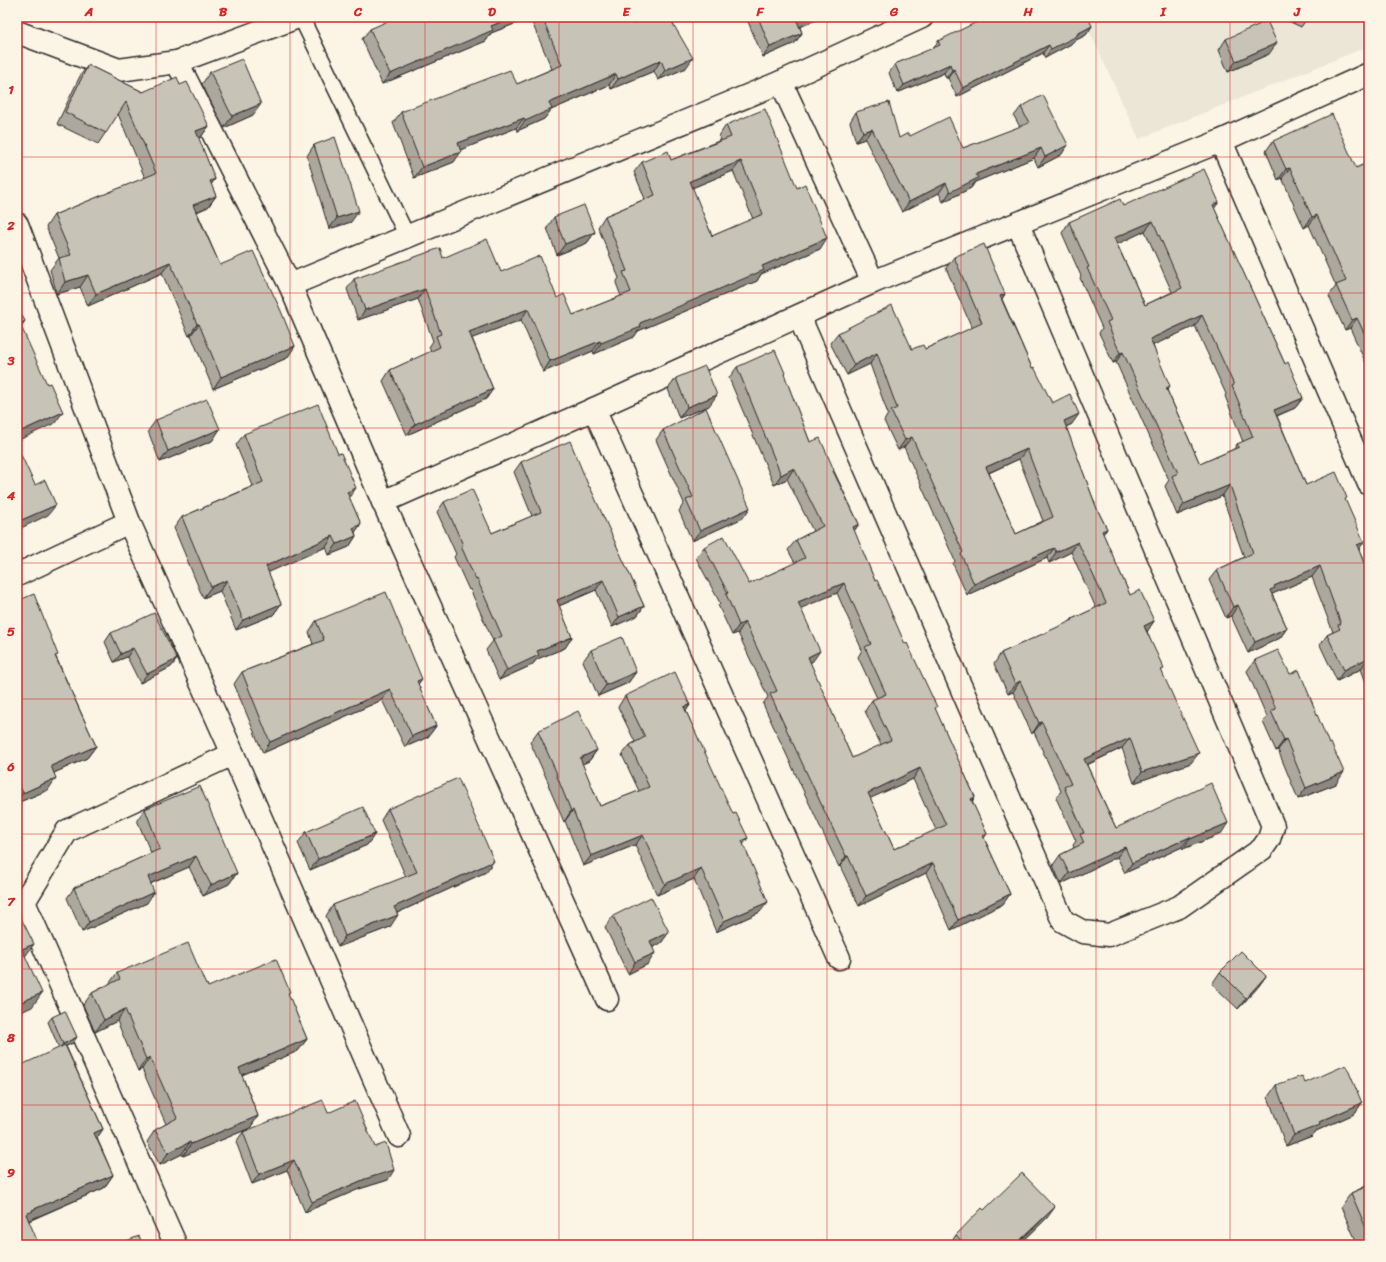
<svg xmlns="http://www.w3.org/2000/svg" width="1386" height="1262" viewBox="0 0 1386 1262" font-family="Sriracha,sans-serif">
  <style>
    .built { fill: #ece6d7 }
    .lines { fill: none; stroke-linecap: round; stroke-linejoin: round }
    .service-casing { stroke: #2b2b2b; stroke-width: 18 }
    .minor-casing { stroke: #2b2b2b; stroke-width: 25 }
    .service { stroke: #fcf5e5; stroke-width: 15 }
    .minor { stroke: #fcf5e5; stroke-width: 22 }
    .wall { fill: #aca89d; stroke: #2b2b2b; fill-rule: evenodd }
    .shaded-wall { fill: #8c8880; stroke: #2b2b2b }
    .building { fill: #c8c3b7; stroke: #2b2b2b; fill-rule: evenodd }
    .grid { fill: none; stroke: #d62828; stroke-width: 1; stroke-opacity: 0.55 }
    .neatline { fill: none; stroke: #d62828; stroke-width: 1.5 }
    .grid-label { font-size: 13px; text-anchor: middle; font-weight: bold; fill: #d62828 }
  </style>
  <rect width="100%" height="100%" fill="#fcf5e5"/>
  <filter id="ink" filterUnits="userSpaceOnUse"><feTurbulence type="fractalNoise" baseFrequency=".025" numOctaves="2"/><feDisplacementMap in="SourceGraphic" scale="8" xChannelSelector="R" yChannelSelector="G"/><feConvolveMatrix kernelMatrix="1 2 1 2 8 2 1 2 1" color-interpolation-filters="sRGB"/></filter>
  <g filter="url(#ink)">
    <!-- built -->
    <path class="built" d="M1083,17h286v29l-230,93z"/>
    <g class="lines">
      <defs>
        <path id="service" d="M301,17l106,219"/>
        <g id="minor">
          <path d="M17,32l102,38 58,-8 121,-45"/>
          <path d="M177,62l113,223 93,217 224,497"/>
          <path d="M781,82l92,200"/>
          <path d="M1221,141l148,343"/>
          <path d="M17,224l112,298 -112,53"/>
          <path d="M290,285l491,-203 141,-65"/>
          <path d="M799,316l264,605 20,11 26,3 70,-28 83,-58 7,-10 4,-13 -255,-602"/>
          <path d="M594,409l245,549"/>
          <path d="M383,502l211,-93 279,-127 348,-141 148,-67"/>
          <path d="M129,522l104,232 166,382"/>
          <path d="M17,901l7,1 43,-71 166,-77"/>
          <path d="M24,902l150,339"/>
        </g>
      </defs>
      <!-- service casing -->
      <use href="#service" class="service-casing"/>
      <!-- minor casing -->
      <use href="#minor" class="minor-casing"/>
      <!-- service -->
      <use href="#service" class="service"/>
      <!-- minor -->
      <use href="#minor" class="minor"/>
    </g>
    <!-- wall -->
    <g class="wall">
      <path d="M406,17h226l3,6 51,45 -28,12 -4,-9 -43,18 -2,-4 -58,25 -7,9 -27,12 -1,-3 -56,22 -6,12 -40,16 -21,-55 8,-11 116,-28 35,-15 -22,-51 -39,15 -5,8 -104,43 -20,-45 8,-10z"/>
      <path d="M746,17h77l-23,10 2,6 -7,10 -32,14z"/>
      <path d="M1280,17h28l-7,10z"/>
      <path d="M1092,26l-6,9 -12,6 -3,3 -26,14 -2,-5 -86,44 -9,-19h-2l-2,-5 -47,20 -8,-20 6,-9 39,-16 4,-7z"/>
      <path d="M1226,39l43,15 -41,18 -9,-22z"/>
      <path d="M88,65l55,27 37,-7 29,41 -8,11 -3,1 17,41 -4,6 5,11 -8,11 -11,5 23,53 75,81 -8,12 -74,31 -22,-54 -2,1 -27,-63 -74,33 -8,-19 -23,7 -7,-24 9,-12 -13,-31 8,-12 91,-37 -27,-64 -20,30 -41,-20 23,-48z"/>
      <path d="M210,72l43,43 -29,13 -22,-44z"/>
      <path d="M1021,107l47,38 -7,10 -23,12 -4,-9 -59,24 -4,6 -28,14 -4,-9 -37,19 -37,-73 -9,3 -6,-20 6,-10 43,26 11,-2 53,12 57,-21 -6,-11z"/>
      <path d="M726,125l94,124 -59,25 -4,7 -119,50 -4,6 -40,17 -1,-3 -50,21 -22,-52 -49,18 21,51 -7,10 -79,36 -24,-54 7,-11 41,-18 -2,-5 4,-6 -15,-42 -60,21 -11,-31 7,-10 89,-21 58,14 56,26 16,17 48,-19 -5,-13 3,-5 -21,-51 7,-11 40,-17 -11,-27 8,-10 29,-2 50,-20 -2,-4zM733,171l20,48 -41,17 -20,-48z"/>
      <path d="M1273,141l83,27 13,-6v208l-19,-42 -5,2 -16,-34 7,-10 -27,-61 -5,3 -22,-50 -4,2 -12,-29z"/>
      <path d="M314,145l37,77 -22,7 -22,-73z"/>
      <path d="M1219,202l-5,6 71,156 18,34 -8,10 -18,8 29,69 39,15 14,49 10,27v115l-8,-22 -24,12 -17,-36 7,-10 6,-3 -21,-55 -40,17 15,34 -7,10 -32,15 -17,-37 -5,2 -17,-38 8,-10 27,-13 -22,-61 -45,19 -12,-29 4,-6 -53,-118 -3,1 -14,-30 3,-5 -22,-50 1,-2 -19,-43 7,-11 54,-16zM1145,231l27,61 -27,13 -28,-61zM1195,326l31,68 -1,2 18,46 -6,2 -3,5 -34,15 -33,-74 -14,-45z"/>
      <path d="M554,217l41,15 -8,11 -30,12 -10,-27z"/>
      <path d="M954,257l51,37 -3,5 30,69 20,35 20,21 -6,3 31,82 10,20 -4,5 27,61 24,26 -7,10 15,41 29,91 -57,20 -12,-35 -35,17 29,63 105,6 -38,15 -1,-2 -57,26 -8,-16 -56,27 -8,-19 7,-10 14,-7 -1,-3 3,-4 -20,-43 5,-7 -27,-59 -2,2 -19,-42 -5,2 -14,-30 7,-11 69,-31 2,-3 24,-11 -25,-56 -22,11 -2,-5 -80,37 -14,-31 2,-3 -51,-114 -6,3 -14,-29 4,-7 -18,-50 -23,11 -17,-32 8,-10 74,16h13l47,-21 -26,-60zM1019,459l24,62 -27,13 -27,-61z"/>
      <path d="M737,367l48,6 -1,2 26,67 24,29 25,53 -5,7 21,50 60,128 40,88 -3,5 15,32 -3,4 26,56 -7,10 -52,26 -25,-57 -67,33 -19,-40 -1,1 -23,-49 -53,-114 5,-7 -30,-64 -6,2 -14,-30 2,-2 -24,-45 8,-11 45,37 46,-21 -7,-13 8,-10 17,-9 -26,-52 -13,6 -45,-107zM837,593l25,57 -4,7 19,41 -5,2 -7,11 16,34 -29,13 -42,-95 3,-2 -13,-53zM913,779l23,51 -42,19 -24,-51z"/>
      <path d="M676,378l33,28 -30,12 -11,-29z"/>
      <path d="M156,420l64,9 -8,12 -52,21 -12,-31z"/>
      <path d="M663,430l80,88 -51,23 -13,-30 5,-8 -28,-63z"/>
      <path d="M244,434l105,63 12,27 -6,8 1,4 -7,11 -20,8 -3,-8 -58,25 13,32 -8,11 -37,15 -16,-39 -17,7 -29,-70 8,-11 71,-31 -17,-41z"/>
      <path d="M521,462l68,25 55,119 -7,10 -25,11 -16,-37 -37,16 13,31 -7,11 -28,11 -5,6 -33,15 -13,-30 7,-9 -23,-52 -1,1 -15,-33 2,-3 -19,-42 7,-10 48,31 40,-17 -18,-44z"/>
      <path d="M17,601l39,56 40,89 -9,12 -33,15 -6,17 -31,13z"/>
      <path d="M316,621l102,63 18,42 -8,11 -23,10 -23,-47 -119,53 -29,-69 8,-12 71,-28 -4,-12z"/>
      <path d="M111,633l66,26 -6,8 -31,16 -13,-26 -13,5 -9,-20z"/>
      <path d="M591,650l45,22 -8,11 -30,13 -15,-35z"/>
      <path d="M1255,660l81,124 -38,15 -20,-49 -2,1 -13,-29 4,-5 -20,-46z"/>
      <path d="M625,696l65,9 -4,6 57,133 17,68 -44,20 -22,-53 -37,16 -22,-50 -52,21 -18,-45 -1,1 -16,-37 1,-1 -19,-42 8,-11 59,19 -8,11 -7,3 18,42 39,-15 -17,-36 8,-10 5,-3 -17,-35z"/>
      <path d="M145,809l92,64 -8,11 -26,12 -14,-29 -39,17 -3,19 -65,29 -15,-34 7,-10 77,-35 -14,-33z"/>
      <path d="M388,809l98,63 -89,41 -7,14 -52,20 -12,-31 7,-11 73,-28 -25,-57z"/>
      <path d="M306,832l69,2 -8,11 -57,25 -12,-27z"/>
      <path d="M613,916l56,16 -8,11 -8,4 -5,17 -20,10 -23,-47z"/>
      <path d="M1220,972l46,4 -8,11 -20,22 -26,-25z"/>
      <path d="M117,973l89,12 2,2 80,7 19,45 -9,12 -56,24 16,41 -8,12 -67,28 -1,-2 -22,11 -13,-23 8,-12 11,-6 -24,-55 -4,2 -21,-50 -22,11 -12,-27 9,-12 17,-9z"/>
      <path d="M52,1017l21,26 -7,3 37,83 -6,9 16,37 -9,13 -75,33 -12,24 42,-197 -11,-26z"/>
      <path d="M1305,1083l57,20 -8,11 -38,17 -4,5 -26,10 -18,-49 8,-12z"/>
      <path d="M328,1113l60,67 -29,9 -54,23 -18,-42 -35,14 -16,-42 7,-10z"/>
      <path d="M1369,1182v63h-11l-17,-38 10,-14 13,-6 3,-4z"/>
      <path d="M984,1210l63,8 -28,27h-70l7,-10z"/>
    </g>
    <!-- shaded-wall -->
    <g class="shaded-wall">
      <path d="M513,17h18l-1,1 -39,15 -5,8 -104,43 8,-10 101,-48z"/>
      <path d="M807,17h16l-33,14 7,-10z"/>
      <path d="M1092,26l-6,9 -12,6 -3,3 -26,14 6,-9 26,-15z"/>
      <path d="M802,33l-7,10 -32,14 7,-10z"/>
      <path d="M1277,43l-8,11 -41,18 8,-11z"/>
      <path d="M1049,45l-6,8 -86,44 6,-9z"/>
      <path d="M693,58l-7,10 -28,12 7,-10z"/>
      <path d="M661,60l-7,11 -43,18 7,-10z"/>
      <path d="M950,64l-6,9 -47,20 7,-8z"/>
      <path d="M954,69l-6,9h-2l6,-8z"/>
      <path d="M616,74l-7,11 -58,25 -7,9 -27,12 8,-10 24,-18z"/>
      <path d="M261,104l-8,11 -29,13 8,-12z"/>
      <path d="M524,118l-8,10 -66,26 8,-11z"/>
      <path d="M209,126l-8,11 -14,6 9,-12z"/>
      <path d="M872,129l-7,10 -9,3 7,-10z"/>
      <path d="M1068,145l-7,10 -23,12 7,-10z"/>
      <path d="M1041,148l-7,10 -59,24 -4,6 -28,14 7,-10 26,-18z"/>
      <path d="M461,152l-7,10 -40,16 8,-11z"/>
      <path d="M741,161l-8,10 -51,21 8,-11z"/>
      <path d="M1290,168l-8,10 -4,2 8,-11z"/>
      <path d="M215,179l-8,11 3,-9z"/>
      <path d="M946,183l-7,10 -37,19 7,-10z"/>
      <path d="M216,196l-8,11 -23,9 8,-11z"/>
      <path d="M1219,202l-8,11 2,-8z"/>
      <path d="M359,211l-8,11 -22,7 8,-11z"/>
      <path d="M1317,215l-8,10 -5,3 8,-11z"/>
      <path d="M1153,221l-8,10 -38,18 7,-11z"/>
      <path d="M595,232l-8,11 -30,12 8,-11z"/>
      <path d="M827,238l-7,11 -59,25 -4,7 -119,50 -4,6 -40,17 7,-11 39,-20 122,-57z"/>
      <path d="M170,262l-8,11 -74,33 8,-12z"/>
      <path d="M88,275l-8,12 -23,7 8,-12z"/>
      <path d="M425,289l-7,10 -60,21 7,-10z"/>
      <path d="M1005,294l-7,10 2,-8z"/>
      <path d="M528,309l-7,11 -59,22 7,-10z"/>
      <path d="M1202,315l-7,11 -52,24 7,-11z"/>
      <path d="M1357,318l-7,10 -5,2 7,-10z"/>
      <path d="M25,321l-8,12 3,-9z"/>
      <path d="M197,324h2l-8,11 -2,1z"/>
      <path d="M600,341l-7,10 -50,21 7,-11z"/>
      <path d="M295,346l-8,12 -74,31 8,-12z"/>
      <path d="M1123,352l-7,10 -3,1 7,-10z"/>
      <path d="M877,353l-7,11 -23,11 7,-10z"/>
      <path d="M1170,386l-7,10 3,-8z"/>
      <path d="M493,389l-7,10 -79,36 8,-11z"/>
      <path d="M717,395l-8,11 -30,12 8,-11z"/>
      <path d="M1303,398l-8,10 -29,12 8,-10z"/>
      <path d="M63,412l-8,11 -38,18v-8z"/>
      <path d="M1079,414l-7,10 -16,7 8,-10z"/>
      <path d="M220,429l-8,12 -52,21 8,-11z"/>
      <path d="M912,437l-8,10 -6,3 7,-10z"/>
      <path d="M1027,449l-8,10 -40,18 7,-10z"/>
      <path d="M794,468l-7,11 -13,6 7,-10z"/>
      <path d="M1230,485l-8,11 -45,19 7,-11z"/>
      <path d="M356,488l-8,11 -1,-7z"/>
      <path d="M56,505l-8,10 -31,15v-8z"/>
      <path d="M750,508l-7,10 -51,23 8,-10z"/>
      <path d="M361,524l-8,11v-7z"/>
      <path d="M859,524l-7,10 1,-7z"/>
      <path d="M1107,529l-8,10 3,-8z"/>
      <path d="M333,536l-7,11 -68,30 8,-11z"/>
      <path d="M356,536l-7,11 -20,8 8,-11z"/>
      <path d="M1078,542l-7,10 -22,11 7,-11z"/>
      <path d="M1364,542l-7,10v-7z"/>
      <path d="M1054,548l-7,10 -80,37 7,-11z"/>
      <path d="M1320,566l-8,11 -42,18v-5l4,-4z"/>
      <path d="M227,580l-7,11 -17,7 8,-11z"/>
      <path d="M603,580l-7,10 -47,20 8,-10z"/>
      <path d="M844,583l-7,10 -47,20 8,-11z"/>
      <path d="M281,604l-8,11 -37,15 7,-10z"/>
      <path d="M1238,605l-7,11 -5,2 7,-11z"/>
      <path d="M644,606l-7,10 -25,11 7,-10z"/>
      <path d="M1154,621l-7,11 -3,-6z"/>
      <path d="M745,622l-7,11 -6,2 7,-10z"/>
      <path d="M1287,628l-7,10 -32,15 7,-11z"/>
      <path d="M572,637l-7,11 -28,11 -5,6 -33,15 8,-10 30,-19z"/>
      <path d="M133,648l-6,9 -13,5 7,-8z"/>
      <path d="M820,651l-7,10 -13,6 8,-10z"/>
      <path d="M1368,658l-7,11 -24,12 7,-11z"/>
      <path d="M177,659l-6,8 -31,16 7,-9z"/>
      <path d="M636,672l-8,11 -30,13 8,-11z"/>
      <path d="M422,679l-8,11 3,-9z"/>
      <path d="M1020,681l-7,11 -5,2 7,-10z"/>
      <path d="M390,689l-8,11 -119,53 7,-11z"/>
      <path d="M690,705l-7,10 1,-8z"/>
      <path d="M1042,722l-8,10 -2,2 7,-11z"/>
      <path d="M436,726l-8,11 -23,10 7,-11z"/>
      <path d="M1130,738l-8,10 -45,21 7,-10z"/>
      <path d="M1286,739l-8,11 -2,1 8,-11z"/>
      <path d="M96,746l-9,12 -44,20 8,-12z"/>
      <path d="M597,750l-8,11 -17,8 8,-11z"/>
      <path d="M1199,753l-8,10 -57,20 8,-11z"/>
      <path d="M920,768l-7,11 -53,24 8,-10z"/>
      <path d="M1344,772l-8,12 -38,15 8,-11z"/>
      <path d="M56,778l-8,12 -31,13v-2l6,-8z"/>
      <path d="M975,797l-7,10 3,-8z"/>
      <path d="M573,810l-8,11 -1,1 7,-11z"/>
      <path d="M1228,823l-7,11 -38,15 7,-10z"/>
      <path d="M375,834l-8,11 -57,25 8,-11z"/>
      <path d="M643,835l-8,10 -52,21 8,-10z"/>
      <path d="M1190,837l-8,10 -57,26 7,-10z"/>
      <path d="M748,838l-8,11 2,-8z"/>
      <path d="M1125,847l-8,10 -56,27 8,-11z"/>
      <path d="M196,856l-7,11 -49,21 8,-11z"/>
      <path d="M846,856h2l-8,10 -1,1z"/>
      <path d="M494,861l-8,11 -100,46 8,-11z"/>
      <path d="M933,863l-7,10 -67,33 7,-10z"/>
      <path d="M701,868l-7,11 -37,16 8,-11z"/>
      <path d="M237,873l-8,11 -26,12 8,-11z"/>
      <path d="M154,892l-7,11 -65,29 7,-10z"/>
      <path d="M1010,894l-7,10 -52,26 7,-10z"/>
      <path d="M768,902l-8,10 -44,20 8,-11z"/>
      <path d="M398,915l-8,12 -52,20 7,-11z"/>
      <path d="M669,932l-8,11 -19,9 8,-11z"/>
      <path d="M34,944l-10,14 -2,-9z"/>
      <path d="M655,953l-7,11 -20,10 7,-12z"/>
      <path d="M1266,976l-8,11 -20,22 8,-11z"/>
      <path d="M42,993l-10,14 -15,7v-10z"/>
      <path d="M125,1009l-8,12 -22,11 9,-12z"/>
      <path d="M77,1037l-4,6 -14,6 4,-5z"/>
      <path d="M307,1039l-9,12 -68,29 9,-12z"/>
      <path d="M150,1057l-8,12 -4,2 8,-12z"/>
      <path d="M1362,1103l-8,11 -38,17 -4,5 -26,10 8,-11 25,-13z"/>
      <path d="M258,1116l-8,12 -67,28 8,-12z"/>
      <path d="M103,1129l-8,12 -1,-8z"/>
      <path d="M190,1142l-8,12 -22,11 8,-12z"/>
      <path d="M294,1160l-7,10 -35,14 7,-10z"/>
      <path d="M394,1170l-6,10 -29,9 -54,23 7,-10 53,-23z"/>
      <path d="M113,1175l-9,13 -79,34 1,-8 6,-4z"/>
      <path d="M1055,1207l-8,11 -28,27h-3z"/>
      <path d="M1369,1239v6h-4z"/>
    </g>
    <!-- building -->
    <g class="building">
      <path d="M397,17h5l1,1 3,-1h107l-22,9 2,4 -103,44 -20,-45z"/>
      <path d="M542,17h90l3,6 14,-6h20l24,41 -28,12 -4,-10 -43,19 -2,-5 -67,29 3,6 -27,12 -1,-3 -66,25 3,9 -39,15 -21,-55 109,-42 7,14 45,-19z"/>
      <path d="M758,17h49l-10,4 5,12 -32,14z"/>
      <path d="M987,17h101l4,9 -15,8v2l-26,13 -2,-4 -86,43 -9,-19 -2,1 -2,-6 -46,21 -9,-21 45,-19 -2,-4z"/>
      <path d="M1267,21l10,22 -41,18 -10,-22z"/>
      <path d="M242,59l19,45 -29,12 -22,-44z"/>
      <path d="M88,65l55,27 34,-15 3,8 7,-3 22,44 -13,5 19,48 -5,2 6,15 -23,9 27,60 33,-14 28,60 14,35 -74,31 -22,-53h-2l-27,-62 -74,32 -8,-19 -23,7 -6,-24 12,-3 -17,-40 102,-42 -30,-71 -20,31 -41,-21z"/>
      <path d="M1043,95l25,50 -23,12 -4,-9 -65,26 2,4 -28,14 -4,-9 -37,19 -37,-73 -9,3 -7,-20 33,-10 10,36 9,-5 2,3 39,-19 14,31 66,-25 -8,-16z"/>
      <path d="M765,109l32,79 8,-4 22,54 -65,28 2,4 -124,53 1,4 -40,16 -1,-2 -50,20 -22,-52 -59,23 24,57 -78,35 -25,-54 50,-23 -4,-11 5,-2 -16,-45 -60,21 -11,-31 86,-31 3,10 44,-19 14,33 39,-16 17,42 7,-4 9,21 58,-23 -8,-20 4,-1 -22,-55 50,-21 -13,-33 26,-11 3,9 60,-23 -5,-12zM741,161l22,53 -51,22 -22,-55z"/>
      <path d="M1332,114l24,54 13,-6v181l-12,-25 -5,2 -16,-35 10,-4 -29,-66 -5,2 -22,-49 -4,1 -13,-28z"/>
      <path d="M335,137l24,74 -22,7 -23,-73z"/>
      <path d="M1204,169l15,33 -6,3 72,159 3,-2 15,36 -29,12 32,75 30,-13 11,26 -2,1 19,43 -7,3 12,31v85l-1,-3 -24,12 -17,-35 13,-6 -2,-4 3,-1 -21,-58 -46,20 1,2 -5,2 17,38 -32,14 -17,-37 -5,2 -16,-37 36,-17 -23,-68 -46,19 -12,-28 6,-3 -55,-121 -3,1 -13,-31 4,-2 -24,-52 2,-1 -20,-45 51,-23 3,7zM1153,221l29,67 -37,17 -31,-67zM1202,315l32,70 -2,1 21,51 -16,7 2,3 -39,17 -34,-76 4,-2 -20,-47z"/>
      <path d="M584,205l11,27 -30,12 -11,-27z"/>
      <path d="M984,244l21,50 -5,2 32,72 2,-1 18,36 18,-9 9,20 -15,7 33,88 10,20 -5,2 28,64 10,-5 14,31 -10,5 20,43 -3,1 38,83 -57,19 -12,-34 -46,21 32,69 95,-45 17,40 -38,16v-2l-58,26 -7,-16 -56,26 -9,-18 24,-12 -4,-9 4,-1 -20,-46 7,-3 -29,-62 -3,1 -19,-42 -5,3 -14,-31 72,-33 -1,-1 34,-16 -28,-61 -22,10 -2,-4 -80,36 -13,-30 2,-2 -51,-115 -7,3 -14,-29 6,-3 -20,-55 -23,12 -16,-32 54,-28 20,44 11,-4 2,4 57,-26 -28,-66zM1027,449l26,68 -37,17 -30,-67z"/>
      <path d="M17,306l8,15 -5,3 27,60 3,-1 13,29 -46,21z"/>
      <path d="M775,350l10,23 -1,1 26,68 10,-4 14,32 -1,1 26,53 -6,3 22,54 2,-1 28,64 2,-1 30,64 -2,1 40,89 -4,2 16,35 -4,2 27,58 -52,26 -25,-57 -67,33 -18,-40h-2l-23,-48 -53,-114 7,-3 -32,-69 -6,3 -13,-31 2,-1 -24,-46 20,-11 25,48 56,-26 -9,-18 27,-14 -29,-58 -13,7 -44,-108zM844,583l27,61 -6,3 21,47 -14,6 19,40 -39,18 -44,-101 12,-6 -22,-49zM920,768l26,57 -52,24 -26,-56z"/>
      <path d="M705,366l12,29 -30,12 -11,-29z"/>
      <path d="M207,399l13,30 -52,22 -12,-31z"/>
      <path d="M318,404l20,50 3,-1 15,35 -9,4 14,32 -8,4 3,8 -19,8 -4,-8 -67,30 15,38 -38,16 -16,-40 -16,7 -29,-70 81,-35 -19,-48z"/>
      <path d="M706,408l44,100 -50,23 -14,-31 7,-3 -30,-67z"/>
      <path d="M570,441l19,46h1l54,119 -25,11 -16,-37 -46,20 15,37 -35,14 2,4 -32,15 -14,-30 9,-4 -25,-57 -1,1 -15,-34 2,-1 -19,-43 28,-13 20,44 49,-21 -20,-50z"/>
      <path d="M17,446l18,39 10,-5 11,25 -39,17z"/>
      <path d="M386,592l36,87 -5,2 19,45 -24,10 -22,-47 -120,53 -28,-70 82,-32 -8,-19z"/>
      <path d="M34,594l24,61 -3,1 41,90 -45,20 5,12 -33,15 -6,-14v-178z"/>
      <path d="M154,613l23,46 -30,15 -14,-26 -12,6 -10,-21z"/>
      <path d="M622,637l14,35 -30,13 -15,-35z"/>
      <path d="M1278,650l12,24 9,-4 30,74 2,-1 13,29 -38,16 -20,-49 -2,1 -13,-29 5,-2 -21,-49z"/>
      <path d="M675,672l15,33 -6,2 49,107 3,-1 12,25 -6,3 26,61 -44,19 -23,-53 -36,16 -22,-49 -52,21 -18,-46 -2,1 -15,-37h1l-19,-43 40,-20 19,39 -17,8 20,48 49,-19 -19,-42 15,-8 -20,-41z"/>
      <path d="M458,778l36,83 -100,46 4,8 -53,21 -12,-31 84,-33 -29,-63z"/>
      <path d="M200,786l37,87 -26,12 -15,-29 -48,21 6,15 -65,30 -15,-34 86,-39 -15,-40z"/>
      <path d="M363,807l12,27 -57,25 -12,-27z"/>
      <path d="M651,897l18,35 -19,9 5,12 -20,9 -22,-46z"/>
      <path d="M20,916l14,28 -12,5 20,44 -25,11v-86z"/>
      <path d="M188,943l18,42 1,-1 1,3 68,-28 14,33 -2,1 19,46 -68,29 19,48 -67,28 -1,-2 -22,11 -13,-23 22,-12 -27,-61 -4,2 -21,-50 -21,11 -12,-27 28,-14 -3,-6z"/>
      <path d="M1241,951l25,25 -20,22 -26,-26z"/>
      <path d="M65,1011l12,26 -14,7 -11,-27z"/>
      <path d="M65,1045l38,84 -9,4 19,42 -81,35 1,1 -7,3 13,31h-22v-178z"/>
      <path d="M1346,1065l16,38 -43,19 1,3 -26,10 -18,-50 26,-9 3,7z"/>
      <path d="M323,1100l5,13 27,-12 20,46 11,-4 8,27 -29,9 -53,23 -18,-42 -35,14 -16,-42z"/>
      <path d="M1022,1173l33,34 -38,36 2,1 -1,1h-52l-10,-10 26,-27 2,2z"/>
      <path d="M1369,1182v53l-18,-42 17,-7 -1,-3z"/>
      <path d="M139,1236l4,9h-26z"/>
    </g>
  </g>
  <!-- grid -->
  <path class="grid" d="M156,17v1228M290,17v1228M425,17v1228M559,17v1228M693,17v1228M827,17v1228M961,17v1228M1096,17v1228M1230,17v1228M17,157h1352M17,293h1352M17,428h1352M17,563h1352M17,699h1352M17,834h1352M17,969h1352M17,1105h1352"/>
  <!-- margin -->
  <rect width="1386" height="1262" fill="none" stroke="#fcf5e5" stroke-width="44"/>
  <rect x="22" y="22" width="1342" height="1218" class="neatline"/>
  <g class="grid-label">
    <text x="89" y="16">A</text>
    <text x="223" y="16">B</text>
    <text x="358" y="16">C</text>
    <text x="492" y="16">D</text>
    <text x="626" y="16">E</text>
    <text x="760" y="16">F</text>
    <text x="894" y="16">G</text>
    <text x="1028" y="16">H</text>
    <text x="1163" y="16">I</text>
    <text x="1297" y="16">J</text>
    <text x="11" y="94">1</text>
    <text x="11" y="230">2</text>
    <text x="11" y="365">3</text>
    <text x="11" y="500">4</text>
    <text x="11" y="636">5</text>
    <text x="11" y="771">6</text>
    <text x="11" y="906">7</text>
    <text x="11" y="1042">8</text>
    <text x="11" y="1177">9</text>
  </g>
</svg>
